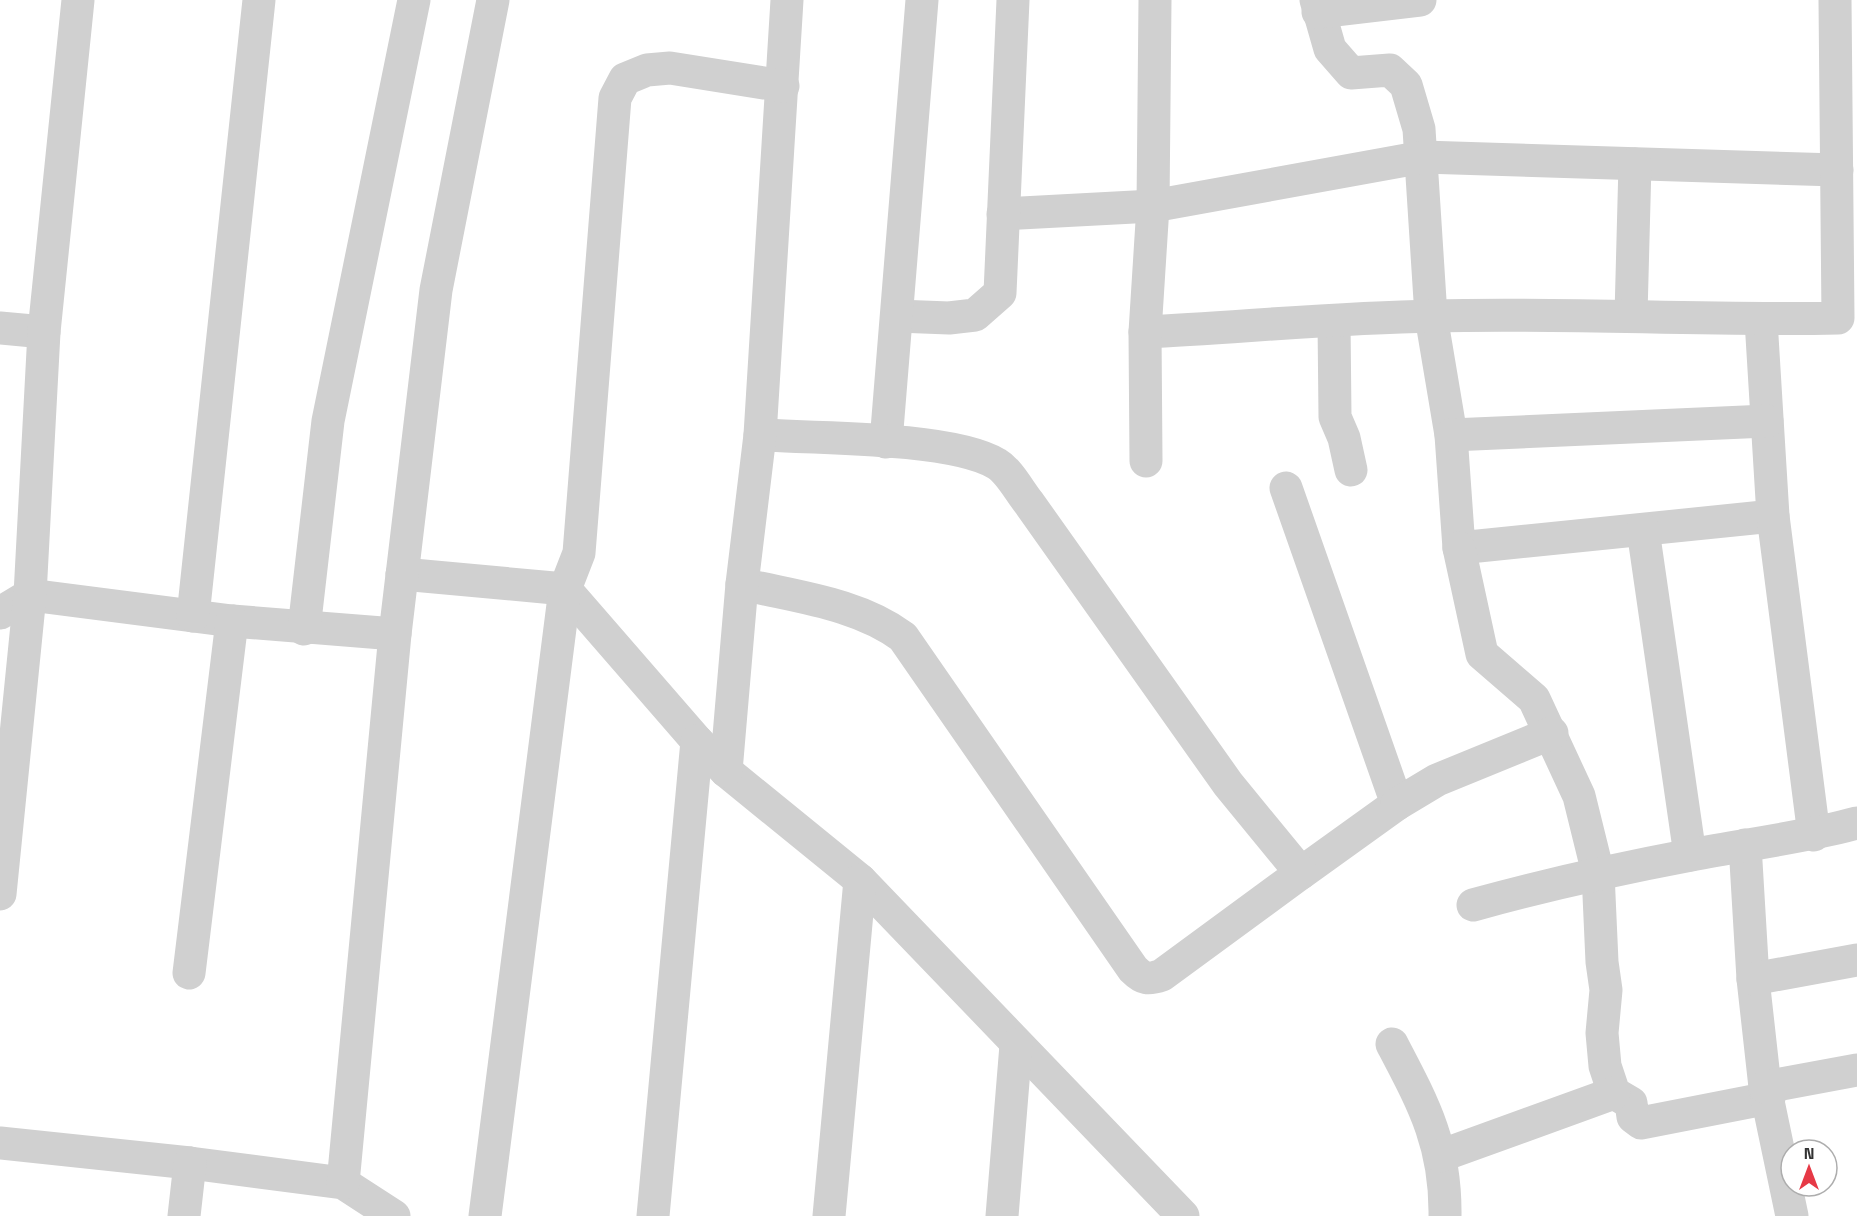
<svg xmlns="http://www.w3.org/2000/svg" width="1857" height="1216" viewBox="0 0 1857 1216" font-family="'Space Grotesk',sans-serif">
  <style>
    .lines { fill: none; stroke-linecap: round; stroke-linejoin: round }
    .minor { stroke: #d0d0d0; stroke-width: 33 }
  </style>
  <rect width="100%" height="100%" fill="#fff"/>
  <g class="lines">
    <!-- minor -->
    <g class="minor">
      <path d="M1316,0l14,49 21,24 39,-3 16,15 13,44 12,187 20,119 8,113 314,-32"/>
      <path d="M1318,12l102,-12"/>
      <path d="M1003,214l150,-8 270,-49 414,13"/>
      <path d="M1631,315l4,-151"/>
      <path d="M897,316l52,2 26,-3 25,-22 13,-293"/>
      <path d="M1761,320l12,196 41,319"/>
      <path d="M1334,321l1,96 9,21 7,32"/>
      <path d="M0,328l44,4"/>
      <path d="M1145,332c96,-5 192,-14 287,-16 135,-4 271,5 406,2l-3,-318"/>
      <path d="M1451,435l316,-14"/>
      <path d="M886,442l36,-442"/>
      <path d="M1146,461l-1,-129 8,-126 2,-206"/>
      <path d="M1286,488l111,316 -96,69"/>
      <path d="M1643,530l47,325"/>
      <path d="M1459,548l23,106 52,45 45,97 19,77 4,89 4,28 -4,43 3,33 9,27 17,10 2,14 8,6 128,-25"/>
      <path d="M402,574l163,15 132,152 29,30 134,109 323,336"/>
      <path d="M742,584c54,13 115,19 161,53l230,332c10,10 15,11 29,6l139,-102 -73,-89 -199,-281c-9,-11 -20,-32 -32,-39 -44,-27 -181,-26 -237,-29"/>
      <path d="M0,613l30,-18 202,26 163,13"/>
      <path d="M193,616l66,-616"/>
      <path d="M304,629l24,-208 86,-421"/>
      <path d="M726,771l16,-187 18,-149 27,-435"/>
      <path d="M1397,804l40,-24 115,-47"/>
      <path d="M1745,845l8,134 12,108 27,129"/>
      <path d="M0,894l30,-299 14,-263 34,-332"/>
      <path d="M1473,905c72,-20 144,-36 218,-50 56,-11 112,-17 166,-32"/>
      <path d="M189,973l43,-352"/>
      <path d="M1753,979l104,-19"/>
      <path d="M1392,1044c32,61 54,101 53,172"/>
      <path d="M1765,1087l92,-17"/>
      <path d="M0,1143l190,20 153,20 51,33"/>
      <path d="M1440,1156l174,-63"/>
      <path d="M343,1183l52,-549 41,-344 57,-290"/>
      <path d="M184,1216l6,-53"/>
      <path d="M485,1216l80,-627 14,-36 36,-455 10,-19 22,-9 23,-2 113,18"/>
      <path d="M653,1216l44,-475"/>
      <path d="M829,1216l31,-336"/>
      <path d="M1002,1216l14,-171"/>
    </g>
  </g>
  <!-- north arrow -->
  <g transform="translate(1809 1168)"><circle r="28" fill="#ffffff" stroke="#adadad" stroke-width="1.5"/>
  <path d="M0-4.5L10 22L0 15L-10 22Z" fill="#e63946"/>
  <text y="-9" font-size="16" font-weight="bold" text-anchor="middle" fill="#333333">N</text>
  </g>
</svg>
